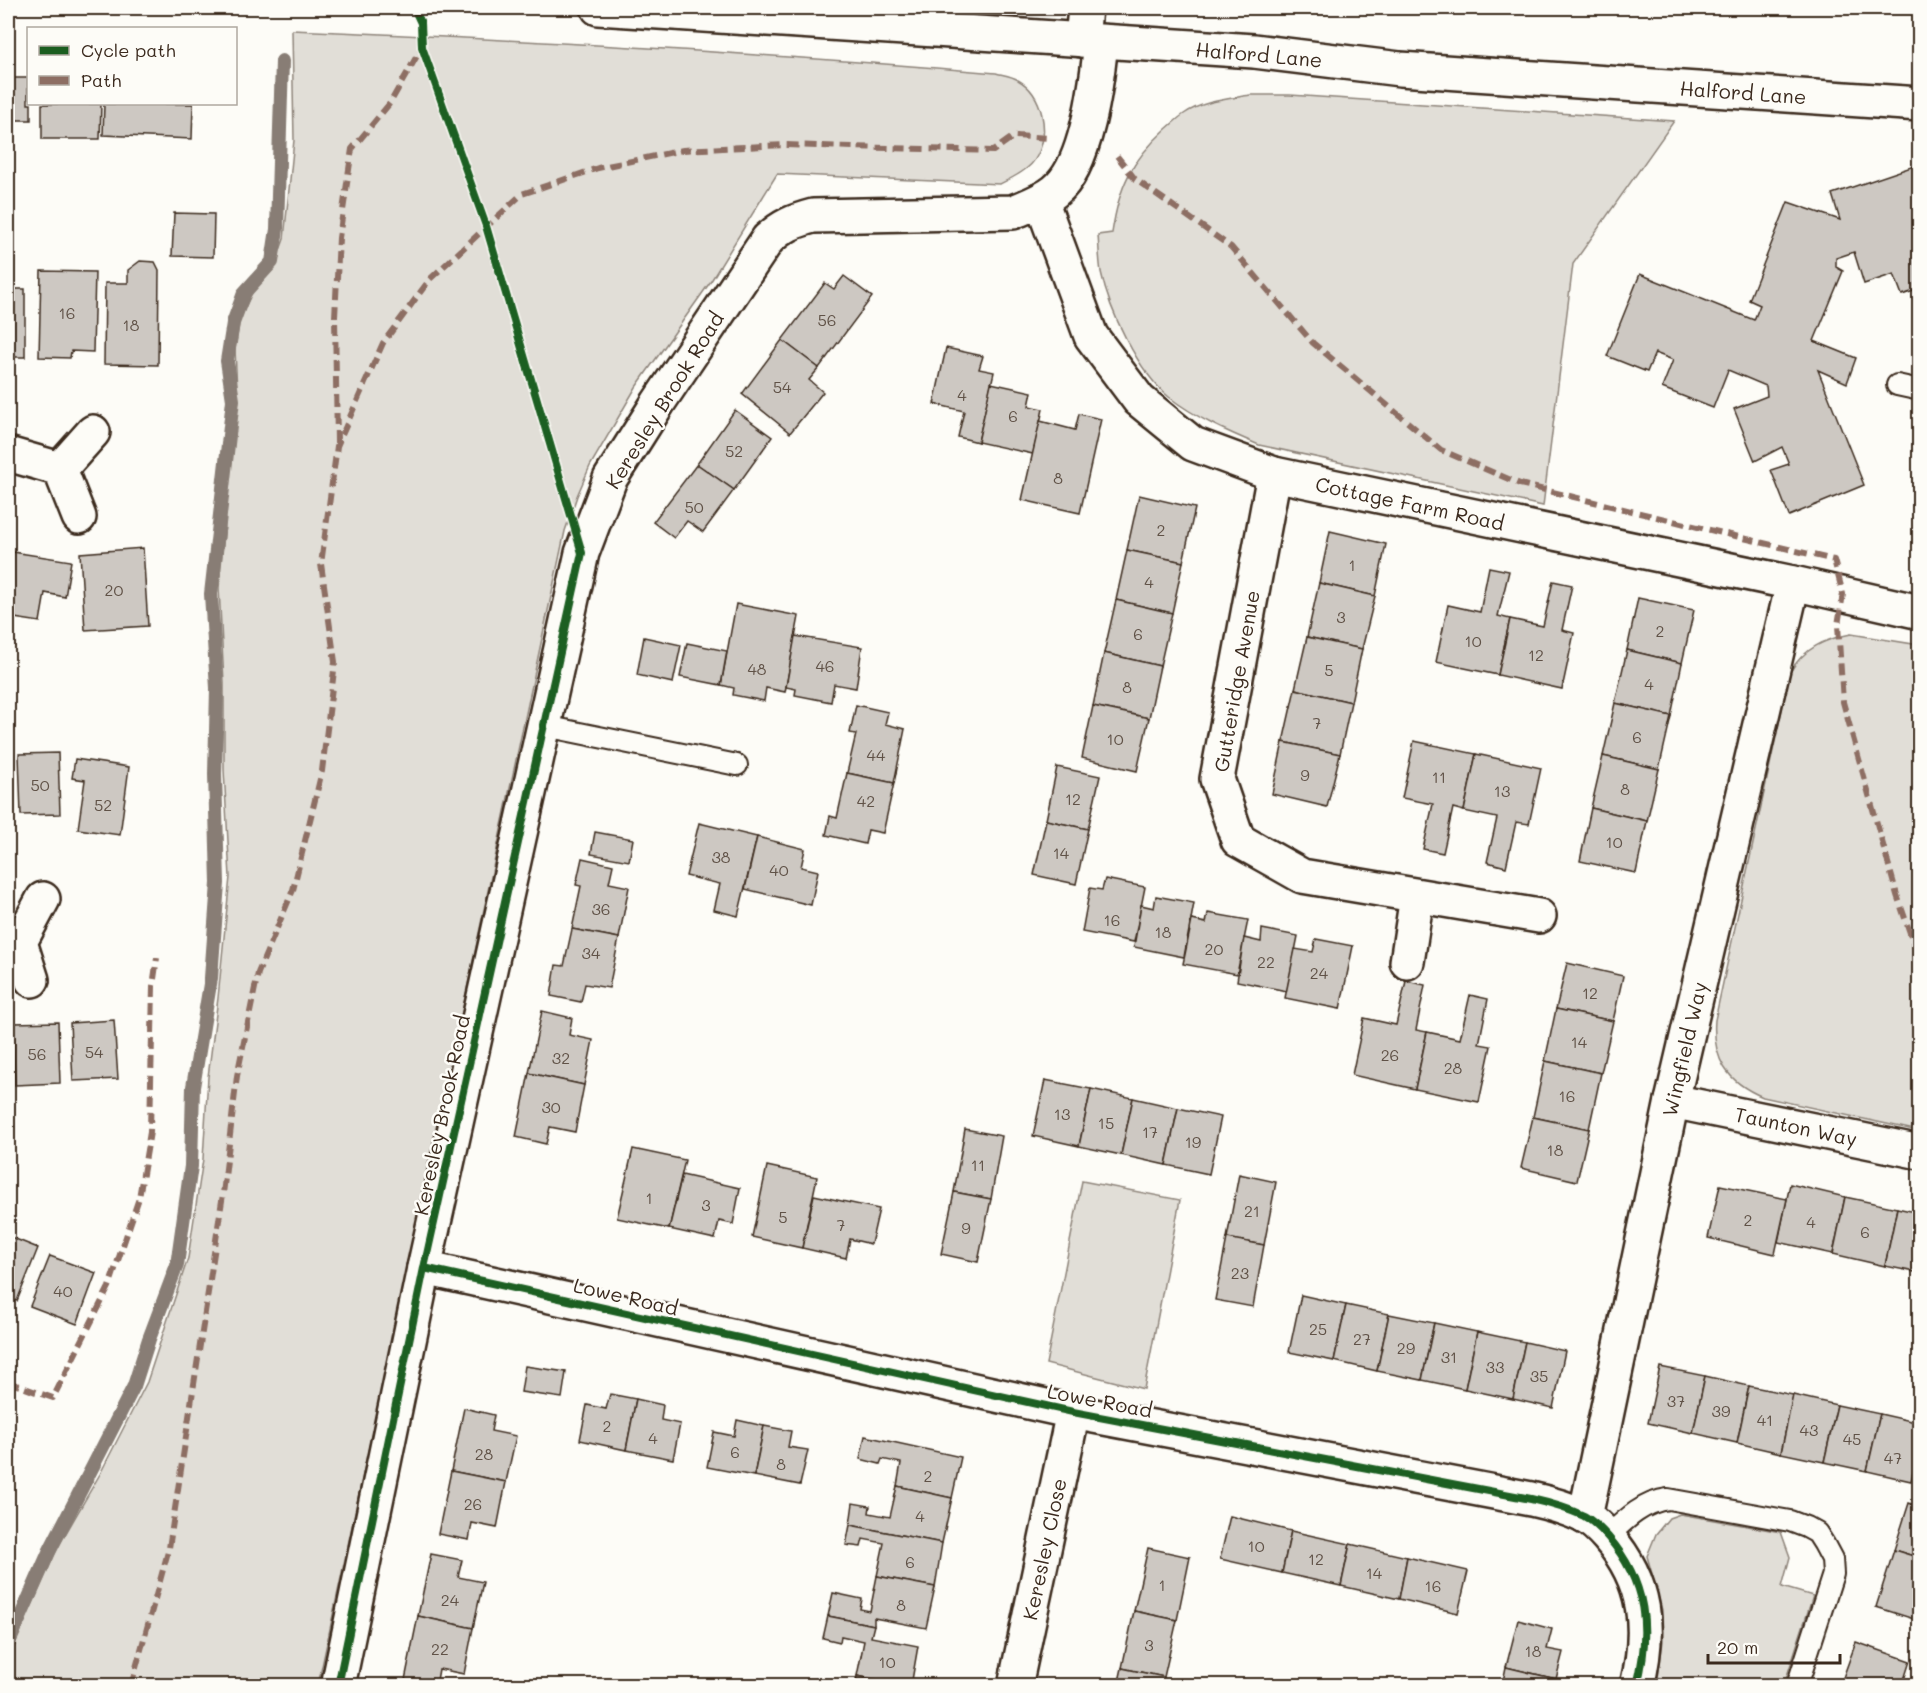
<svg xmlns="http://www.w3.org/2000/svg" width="1927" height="1693" viewBox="0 0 1927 1693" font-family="Mali,sans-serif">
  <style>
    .green { fill: #e1ded7; stroke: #8e847a; stroke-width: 1.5 }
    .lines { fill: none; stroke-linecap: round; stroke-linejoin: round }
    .stream { stroke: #887d74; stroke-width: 14 }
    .building { fill: #cdc8c2; stroke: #3b2a1e; stroke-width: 1.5 }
    .lane-casing { stroke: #3b2a1e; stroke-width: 24 }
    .street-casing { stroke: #3b2a1e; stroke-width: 38 }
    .lane { stroke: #fdfcf7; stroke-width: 20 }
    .street { stroke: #fdfcf7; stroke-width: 33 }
    .quiet { stroke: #8d6e63; stroke-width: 6; stroke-dasharray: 12 6; stroke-linecap: butt }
    .cycleway-casing { stroke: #fdfcf7; stroke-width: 11 }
    .cycleway { stroke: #1b5e20; stroke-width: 8 }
    .labels { text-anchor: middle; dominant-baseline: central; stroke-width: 5; stroke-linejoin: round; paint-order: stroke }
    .number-label { font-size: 16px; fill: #605247 }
    .street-label { font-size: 20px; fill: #3b2a1e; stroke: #fdfcf7 }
  </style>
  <rect width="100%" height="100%" fill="#fdfcf7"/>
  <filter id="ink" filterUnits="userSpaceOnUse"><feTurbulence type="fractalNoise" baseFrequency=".0167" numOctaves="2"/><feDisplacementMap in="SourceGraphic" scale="12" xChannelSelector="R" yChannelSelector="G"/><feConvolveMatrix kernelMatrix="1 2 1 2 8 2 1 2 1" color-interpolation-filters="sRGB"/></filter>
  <g filter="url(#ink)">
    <!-- green -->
    <g class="green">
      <path d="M292,30c235,10 469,23 704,43 7,2 16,3 22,7 25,14 32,52 19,76 -6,13 -25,22 -37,28l-223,-10 -66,107 -75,106 -46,79 -13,30 -12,35 -247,1154h-310v-26l50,-112 42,-73 47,-92 41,-124 15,-99 5,-82 10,-79 12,-121 -6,-107v-88l-5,-94 18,-196 -2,-43 5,-31 13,-27 25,-35 6,-17 10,-99z"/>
      <path d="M1250,95h40l384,26 -101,143 -30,242 -284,-61c-31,-13 -63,-27 -90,-48 -31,-25 -60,-87 -68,-125 -2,-12 -2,-25 -3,-37l14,-2c7,-47 19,-72 54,-104 6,-5 12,-11 18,-15 19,-13 44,-15 66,-19z"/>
      <path d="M1851,634l68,11v486l-156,-34c-36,-15 -51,-38 -48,-77l75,-348c14,-24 35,-33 61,-38z"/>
      <path d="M1082,1181l98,19 -36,189 -98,-25z"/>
      <path d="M1680,1514l101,18 9,25 -8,30 31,9 -29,89h-127l6,-44 -1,-31 -15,-54 9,-22 13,-16z"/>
    </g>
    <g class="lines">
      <!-- stream -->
      <path class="stream" d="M8,1645l41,-93 85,-166 15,-47 28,-74 14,-99 2,-79 18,-109 7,-95 -3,-109 2,-86 -6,-94 22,-194 -6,-39 6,-38 11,-30 28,-31 5,-33 5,-168"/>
    </g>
    <!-- building -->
    <g class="building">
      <path d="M8,78h20v26h3v16h-16l-1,21h-6z"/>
      <path d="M42,104h59l-1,35h-58z"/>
      <path d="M104,104h89l-1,35 -89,-4z"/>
      <path d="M1920,164v125l-18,6 -8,-21 -30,10 -10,-32 -18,6v9l7,4 -29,70 42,17 -9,25 -29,-13 46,115 -75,31 -18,-46 18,-6 -7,-17 -27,14 -21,-52 33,-13 -1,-10 -38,-16 -15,38 -51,-20 11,-28 -18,-7 -8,19 -40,-16 33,-82 114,46 6,-15 -11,-5 39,-98 52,18 -8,-26z"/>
      <path d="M174,213l40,1 -1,43 -41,-1z"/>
      <path d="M140,261l15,1 4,8 -1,95 -54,-1 1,-81h23v-13z"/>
      <path d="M41,271l54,1 -2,80 -22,-1 -1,7 -31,-1z"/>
      <path d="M8,274l4,5 1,10h12v68h-17z"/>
      <path d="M844,276l28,21 -53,71 -37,-28 43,-57 9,6z"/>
      <path d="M782,340l37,28 -10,12 14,12 -33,41 -48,-39z"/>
      <path d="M946,348l37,8 -4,13 15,3 -16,70 -20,-5 6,-26 -30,-7z"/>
      <path d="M991,383l41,9 -3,14 14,3 -10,45 -55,-12z"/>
      <path d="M735,410l37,27 -38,53 -37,-26z"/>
      <path d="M1079,414l22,5 -21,94 -58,-13 18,-79 35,9z"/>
      <path d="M697,464l37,26 -31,42 -16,-11 -13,17 -21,-16z"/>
      <path d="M1139,495l56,13 -12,54 -56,-12z"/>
      <path d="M1330,531l56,13 -11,52 -56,-13z"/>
      <path d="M143,548l5,78 -63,4 -5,-77z"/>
      <path d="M1127,550l56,12 -11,51 -56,-13z"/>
      <path d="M13,552l58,9 -6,36 -20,-4 -5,29 -32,-5v-34z"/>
      <path d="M1489,567l20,4 -11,45 12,3 -12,56 -62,-13 12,-57 32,7z"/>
      <path d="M1553,581l19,4 -10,45 12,3 -12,56 -64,-14 12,-56 33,7z"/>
      <path d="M1319,583l56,13 -13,53 -55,-12z"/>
      <path d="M1638,598l56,12 -12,53 -55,-13z"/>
      <path d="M1116,600l56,13 -12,53 -56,-13z"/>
      <path d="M736,604l63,12 -14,76 -19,-4 -2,13 -31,-6 1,-7 -13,-3z"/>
      <path d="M795,636l67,11 -6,41 -22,-4 -3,18 -36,-7 1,-6 -10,-2z"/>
      <path d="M644,637l37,8 -8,38 -36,-8z"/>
      <path d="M1307,637l55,12 -11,53 -56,-13z"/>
      <path d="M687,643l40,8 -6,34 -41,-8z"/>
      <path d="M1627,650l55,13 -11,53 -56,-13z"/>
      <path d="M1104,653l56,13 -11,52 -56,-12z"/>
      <path d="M1295,689l56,13 -11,52 -57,-12z"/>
      <path d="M1615,703l56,13 -12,53 -56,-13z"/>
      <path d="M856,705l32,7 -3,12 20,5 -11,54 -47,-10 9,-39 -6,-1z"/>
      <path d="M1093,706l56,12 -12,53 -55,-13z"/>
      <path d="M1414,741l62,13 -12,57 -11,-3 -10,45 -20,-4 10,-45 -31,-6z"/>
      <path d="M1283,742l57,12 -13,53 -55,-13z"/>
      <path d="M58,753l2,61 -39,1 -2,-61z"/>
      <path d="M1476,754l65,14 -12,56 -13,-2 -10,45 -19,-5 10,-44 -33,-7z"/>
      <path d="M1603,756l56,13 -12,52 -56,-13z"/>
      <path d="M75,759l54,8 -9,68 -42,-6 7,-49 -13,-2z"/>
      <path d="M1057,767l43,9 -12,53 -42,-9z"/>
      <path d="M847,773l47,10 -11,50 -15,-3 -3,14 -39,-9 4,-19 7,2z"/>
      <path d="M1591,808l56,13 -11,52 -56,-12z"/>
      <path d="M1046,820l42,9 -12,55 -42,-9z"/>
      <path d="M699,823l58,14 -19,79 -24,-6 6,-26 -34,-8z"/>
      <path d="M595,832l38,7 -4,22 -38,-7z"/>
      <path d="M757,837l48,12 -4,18 17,4 -7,34 -66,-16z"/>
      <path d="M582,858l31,7 -4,18 20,4 -10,51 -47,-9 9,-43 -5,-1z"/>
      <path d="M1105,879l40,8 -11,55 -52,-10 8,-44 12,2z"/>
      <path d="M1156,896l38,7 -10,54 -50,-10 7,-42 13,3z"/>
      <path d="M1208,913l40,7 -11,54 -54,-10 9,-44 14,3z"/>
      <path d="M572,929l47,9 -10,50 -24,-4 -4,18 -30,-6 5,-31 8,1z"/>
      <path d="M1262,929l36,7 -11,55 -50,-10 7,-43 17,4z"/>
      <path d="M1316,939l37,7 -13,63 -55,-11 10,-49 18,3z"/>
      <path d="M1567,963l56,13 -10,45 -57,-12z"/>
      <path d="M1406,981l19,4 -9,45 11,2 -12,57 -63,-14 12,-57 32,7z"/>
      <path d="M1470,995l18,4 -9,45 12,2 -12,56 -64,-13 12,-57 33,7z"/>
      <path d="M1556,1009l57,12 -12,52 -56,-12z"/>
      <path d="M542,1011l30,7 -3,17 24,5 -9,45 -55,-12z"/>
      <path d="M114,1020l4,59 -45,2 -3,-58z"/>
      <path d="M58,1022l2,61 -45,2 -2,-62z"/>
      <path d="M1545,1061l56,12 -12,56 -56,-12z"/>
      <path d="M529,1073l55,12 -9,47 -25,-5 -4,17 -30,-7z"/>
      <path d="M1045,1080l46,9 -12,57 -46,-10z"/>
      <path d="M1091,1089l42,9 -12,57 -42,-9z"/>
      <path d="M1133,1098l45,10 -12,57 -45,-10z"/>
      <path d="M1178,1108l43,9 -12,57 -43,-9z"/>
      <path d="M1533,1117l56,12 -12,52 -56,-13z"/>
      <path d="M965,1129l37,7 -11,63 -37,-7z"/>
      <path d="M633,1149l52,11 -16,69 -52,-11z"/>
      <path d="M767,1166l50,11 -15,71 -50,-11z"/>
      <path d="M1239,1174l37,8 -12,63 -37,-7z"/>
      <path d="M682,1175l58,13 -7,36 -14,-3 -4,18 -46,-10z"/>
      <path d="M1790,1184l55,13 -12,57 -55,-12z"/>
      <path d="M1720,1185l67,14 -12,55 -67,-16z"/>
      <path d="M954,1192l37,7 -13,63 -37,-8z"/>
      <path d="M814,1195l65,14 -8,35 -21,-5 -4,19 -44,-10z"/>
      <path d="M1845,1197l52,11 -12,58 -52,-12z"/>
      <path d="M1897,1208l23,5v60l-35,-7z"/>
      <path d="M8,1236l30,12 -21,53 -9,-4z"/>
      <path d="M1227,1238l37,7 -11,62 -38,-7z"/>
      <path d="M50,1256l46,17 -19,51 -47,-18z"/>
      <path d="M1301,1295l45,10 -12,56 -45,-9z"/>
      <path d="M1346,1305l43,9 -12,57 -43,-10z"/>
      <path d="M1389,1314l45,9 -12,57 -45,-9z"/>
      <path d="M1434,1323l43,9 -12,57 -43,-9z"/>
      <path d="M1477,1332l48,10 -12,57 -48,-10z"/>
      <path d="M1525,1342l40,9 -12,57 -40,-9z"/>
      <path d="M525,1366l41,6 -4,26 -41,-6z"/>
      <path d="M1660,1367l45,9 -12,57 -45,-10z"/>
      <path d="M1705,1376l44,10 -12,57 -44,-10z"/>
      <path d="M1749,1386l44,9 -12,58 -44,-10z"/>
      <path d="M610,1394l26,5 -10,51 -46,-10 7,-35 19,4z"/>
      <path d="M1793,1395l44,10 -13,57 -43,-9z"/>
      <path d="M636,1399l27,6 -2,15 19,4 -7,35 -47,-9z"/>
      <path d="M1837,1405l43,9 -13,57 -43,-9z"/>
      <path d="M464,1408l30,7 -3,16 25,5 -10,46 -55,-11z"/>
      <path d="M1880,1414l40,9v19l-9,39 -44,-10z"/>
      <path d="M737,1420l27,6 -10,50 -47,-9 7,-35 20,4z"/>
      <path d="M764,1426l27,5 -3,16 20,3 -8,35 -46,-9z"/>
      <path d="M865,1436l96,21 -9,41 -55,-12 4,-23 -19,-4 -2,5 -20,-5z"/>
      <path d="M451,1471l55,11 -9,46 -25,-5 -3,17 -31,-6z"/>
      <path d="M897,1486l55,12 -10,45 -92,-18 3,-22 17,3 -1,7 21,4z"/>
      <path d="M1909,1503l11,4v51l-26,-8z"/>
      <path d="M1230,1516l61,15 -9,42 -62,-14z"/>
      <path d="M850,1525l92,18 -7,44 -58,-11 7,-33 -21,-4 -2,8 -15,-2z"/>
      <path d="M1291,1531l59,13 -9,42 -59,-13z"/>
      <path d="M1350,1544l57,13 -8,42 -58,-13z"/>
      <path d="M1148,1548l42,9 -13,63 -43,-9z"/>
      <path d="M1894,1550l26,8v63l-44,-14z"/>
      <path d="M431,1554l31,6 -4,17 25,5 -10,46 -55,-12z"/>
      <path d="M1407,1557l61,14 -10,42 -59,-14z"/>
      <path d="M877,1576l58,11 -9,41 -52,-10v7l-46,-9 5,-23 29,6 -2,10 10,2z"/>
      <path d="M1134,1611l43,9 -13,57 -42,-9z"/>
      <path d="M418,1616l55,12 -9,46 -25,-5 -3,17 -31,-6z"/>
      <path d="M828,1616l46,9 -3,12 47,9 -7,40 -54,-10 7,-35 -23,-5 -1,6 -17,-4z"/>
      <path d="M1518,1620l34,9 -5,20 16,3 -7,27 -50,-12z"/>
      <path d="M1856,1642l54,19 -8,25h-62z"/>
      <path d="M1506,1667l50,12 -2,7h-52z"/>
      <path d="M1122,1668l42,9 -1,9h-45z"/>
      <path d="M857,1676l47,10h-49z"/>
    </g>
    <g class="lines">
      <defs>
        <g id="lane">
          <path d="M1897,385l23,5"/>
          <path d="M545,726l192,39"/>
          <path d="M1607,1537c18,-17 36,-35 61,-38l122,22 16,6 11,6 7,11 8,15 1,15 -36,112"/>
        </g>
        <g id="street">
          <path d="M598,8l656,43 146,18 520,35"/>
          <path d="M1082,40l3,-32"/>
          <path d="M1041,200l50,136 48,64 54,44 81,30 519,109 127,29"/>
          <path d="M8,454l52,15"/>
          <path d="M1274,474l-57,305 21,61 64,36 237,40"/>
          <path d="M79,517l-19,-48 33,-37"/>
          <path d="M1407,962l10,-66"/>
          <path d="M32,980l-12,-38 23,-43"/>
          <path d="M1672,1101l248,51"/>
          <path d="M424,1268l649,144 458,87c18,4 36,9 53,17 9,5 17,13 24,21 39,45 43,93 29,149"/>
          <path d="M1585,1517l87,-416 121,-518"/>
          <path d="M338,1686l86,-418 158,-715 28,-74 48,-76 110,-164c14,-13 26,-18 45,-23l200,-4c14,-6 30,-11 42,-21 32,-25 42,-110 46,-149"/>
          <path d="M1015,1686l58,-274"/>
        </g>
      </defs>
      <!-- lane casing -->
      <use href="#lane" class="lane-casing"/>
      <!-- street casing -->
      <use href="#street" class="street-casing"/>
      <!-- lane -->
      <use href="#lane" class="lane"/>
      <!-- street -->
      <use href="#street" class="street"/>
      <!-- quiet -->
      <g class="quiet">
        <path d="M1117,156l18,23 96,68 82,96 128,107 79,34 314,76 9,34 -5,31 5,77 54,193 23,67"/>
        <path d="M337,443l-2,-126 4,-79 13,-89 38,-46 32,-56"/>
        <path d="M8,1382l45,16 56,-111 30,-89 11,-66 3,-146 4,-28"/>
        <path d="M131,1686l38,-138 54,-354 14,-118 21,-103 35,-83 29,-119 13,-109 -14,-98 16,-118 46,-103 47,-64 92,-85 76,-26 85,-18 101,-5 209,6 21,-15 37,2"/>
      </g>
      <defs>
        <g id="cycleway">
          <path d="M424,1268l649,144 458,87c18,4 36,9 53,17 9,5 17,13 24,21 39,45 43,93 29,149"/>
          <path d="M338,1686l86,-418 158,-715 -96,-327 -64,-179 -1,-24 -7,-15"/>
        </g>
      </defs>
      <!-- cycleway casing -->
      <use href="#cycleway" class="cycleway-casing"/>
      <!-- cycleway -->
      <use href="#cycleway" class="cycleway"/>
    </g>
  </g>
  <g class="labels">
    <!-- number labels -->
    <g class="number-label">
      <text x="67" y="312">16</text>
      <text x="827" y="319">56</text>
      <text x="131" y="324">18</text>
      <text x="782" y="386">54</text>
      <text x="962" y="394">4</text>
      <text x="1013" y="415">6</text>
      <text x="734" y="450">52</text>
      <text x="1058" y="477">8</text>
      <text x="694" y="506">50</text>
      <text x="1161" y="529">2</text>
      <text x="1352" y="564">1</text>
      <text x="1149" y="581">4</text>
      <text x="114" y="589">20</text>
      <text x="1341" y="616">3</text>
      <text x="1660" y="630">2</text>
      <text x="1138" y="633">6</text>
      <text x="1473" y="640">10</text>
      <text x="1536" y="654">12</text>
      <text x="825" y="665">46</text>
      <text x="757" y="668">48</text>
      <text x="1329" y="669">5</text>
      <text x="1649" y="683">4</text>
      <text x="1127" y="686">8</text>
      <text x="1317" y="722">7</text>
      <text x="1637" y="736">6</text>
      <text x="1115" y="738">10</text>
      <text x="876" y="754">44</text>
      <text x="1305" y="774">9</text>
      <text x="1439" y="776">11</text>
      <text x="40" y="784">50</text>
      <text x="1625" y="788">8</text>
      <text x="1502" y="790">13</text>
      <text x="1073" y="798">12</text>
      <text x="866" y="800">42</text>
      <text x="103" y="804">52</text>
      <text x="1614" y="841">10</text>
      <text x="1061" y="852">14</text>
      <text x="721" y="856">38</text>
      <text x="779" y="869">40</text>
      <text x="601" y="908">36</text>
      <text x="1112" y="919">16</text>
      <text x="1163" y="931">18</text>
      <text x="1214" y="948">20</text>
      <text x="591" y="952">34</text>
      <text x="1266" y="961">22</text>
      <text x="1319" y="972">24</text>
      <text x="1590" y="992">12</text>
      <text x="1579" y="1041">14</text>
      <text x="94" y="1051">54</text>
      <text x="37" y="1053">56</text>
      <text x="1390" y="1054">26</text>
      <text x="561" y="1057">32</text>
      <text x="1453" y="1067">28</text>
      <text x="1567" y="1095">16</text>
      <text x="551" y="1106">30</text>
      <text x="1062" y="1113">13</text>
      <text x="1106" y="1122">15</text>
      <text x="1150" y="1131">17</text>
      <text x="1193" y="1141">19</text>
      <text x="1555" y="1149">18</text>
      <text x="978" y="1164">11</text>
      <text x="649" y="1197">1</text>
      <text x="706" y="1204">3</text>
      <text x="1252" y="1210">21</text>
      <text x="783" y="1216">5</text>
      <text x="1748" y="1219">2</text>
      <text x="1811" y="1221">4</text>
      <text x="841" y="1224">7</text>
      <text x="966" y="1227">9</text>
      <text x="1865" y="1231">6</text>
      <text x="1240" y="1272">23</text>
      <text x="63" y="1290">40</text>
      <text x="1318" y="1328">25</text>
      <text x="1362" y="1338">27</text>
      <text x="1406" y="1347">29</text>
      <text x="1449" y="1356">31</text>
      <text x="1495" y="1366">33</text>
      <text x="1539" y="1375">35</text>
      <text x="1676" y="1400">37</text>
      <text x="1721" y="1410">39</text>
      <text x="1765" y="1419">41</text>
      <text x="607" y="1425">2</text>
      <text x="1809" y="1429">43</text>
      <text x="653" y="1437">4</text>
      <text x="1852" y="1438">45</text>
      <text x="735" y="1451">6</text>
      <text x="484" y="1453">28</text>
      <text x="1893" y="1457">47</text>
      <text x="781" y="1463">8</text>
      <text x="928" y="1475">2</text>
      <text x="473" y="1503">26</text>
      <text x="920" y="1515">4</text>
      <text x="1256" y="1545">10</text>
      <text x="1316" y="1558">12</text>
      <text x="910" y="1561">6</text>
      <text x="1374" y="1572">14</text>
      <text x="1162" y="1584">1</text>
      <text x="1433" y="1585">16</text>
      <text x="450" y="1599">24</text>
      <text x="901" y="1604">8</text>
      <text x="1149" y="1644">3</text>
      <text x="440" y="1648">22</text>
      <text x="1533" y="1650">18</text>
      <text x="887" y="1661">10</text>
    </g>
    <!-- street labels -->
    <g class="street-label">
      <text transform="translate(1259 54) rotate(5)">Halford Lane</text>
      <text transform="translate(1743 92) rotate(4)">Halford Lane</text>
      <text transform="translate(664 400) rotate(-58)">Keresley Brook Road</text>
      <text transform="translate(1410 503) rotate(12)">Cottage Farm Road</text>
      <text transform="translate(1236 681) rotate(-80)">Gutteridge Avenue</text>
      <text transform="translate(1684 1049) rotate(-77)">Wingfield Way</text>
      <text transform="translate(441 1115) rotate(-78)">Keresley Brook Road</text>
      <text transform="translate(1796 1126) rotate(12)">Taunton Way</text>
      <text transform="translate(626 1296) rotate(13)">Lowe Road</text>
      <text transform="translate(1100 1400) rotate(11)">Lowe Road</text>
      <text transform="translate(1044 1549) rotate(-78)">Keresley Close</text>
    </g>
  </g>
  <!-- margin -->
  <rect width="1927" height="1693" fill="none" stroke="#fdfcf7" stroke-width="30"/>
  <rect x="15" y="15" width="1897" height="1663" fill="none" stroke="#3b2a1e" stroke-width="2" filter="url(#ink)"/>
  <!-- legend -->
  <rect x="27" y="27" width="210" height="78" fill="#fdfcf7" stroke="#afa8a0" stroke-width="1.5"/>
  <rect x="39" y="46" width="30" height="9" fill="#1b5e20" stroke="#afa8a0" stroke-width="1.5"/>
  <text x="81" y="57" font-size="18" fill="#3b2a1e">Cycle path</text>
  <rect x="39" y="76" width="30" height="9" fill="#8d6e63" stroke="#afa8a0" stroke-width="1.5"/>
  <text x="81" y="87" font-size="18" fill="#3b2a1e">Path</text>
  <!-- scale -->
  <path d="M1708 1654v9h132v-9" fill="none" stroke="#3b2a1e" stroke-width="3"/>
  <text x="1717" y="1654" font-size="18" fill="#3b2a1e" stroke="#fdfcf7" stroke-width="4.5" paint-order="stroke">20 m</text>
</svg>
